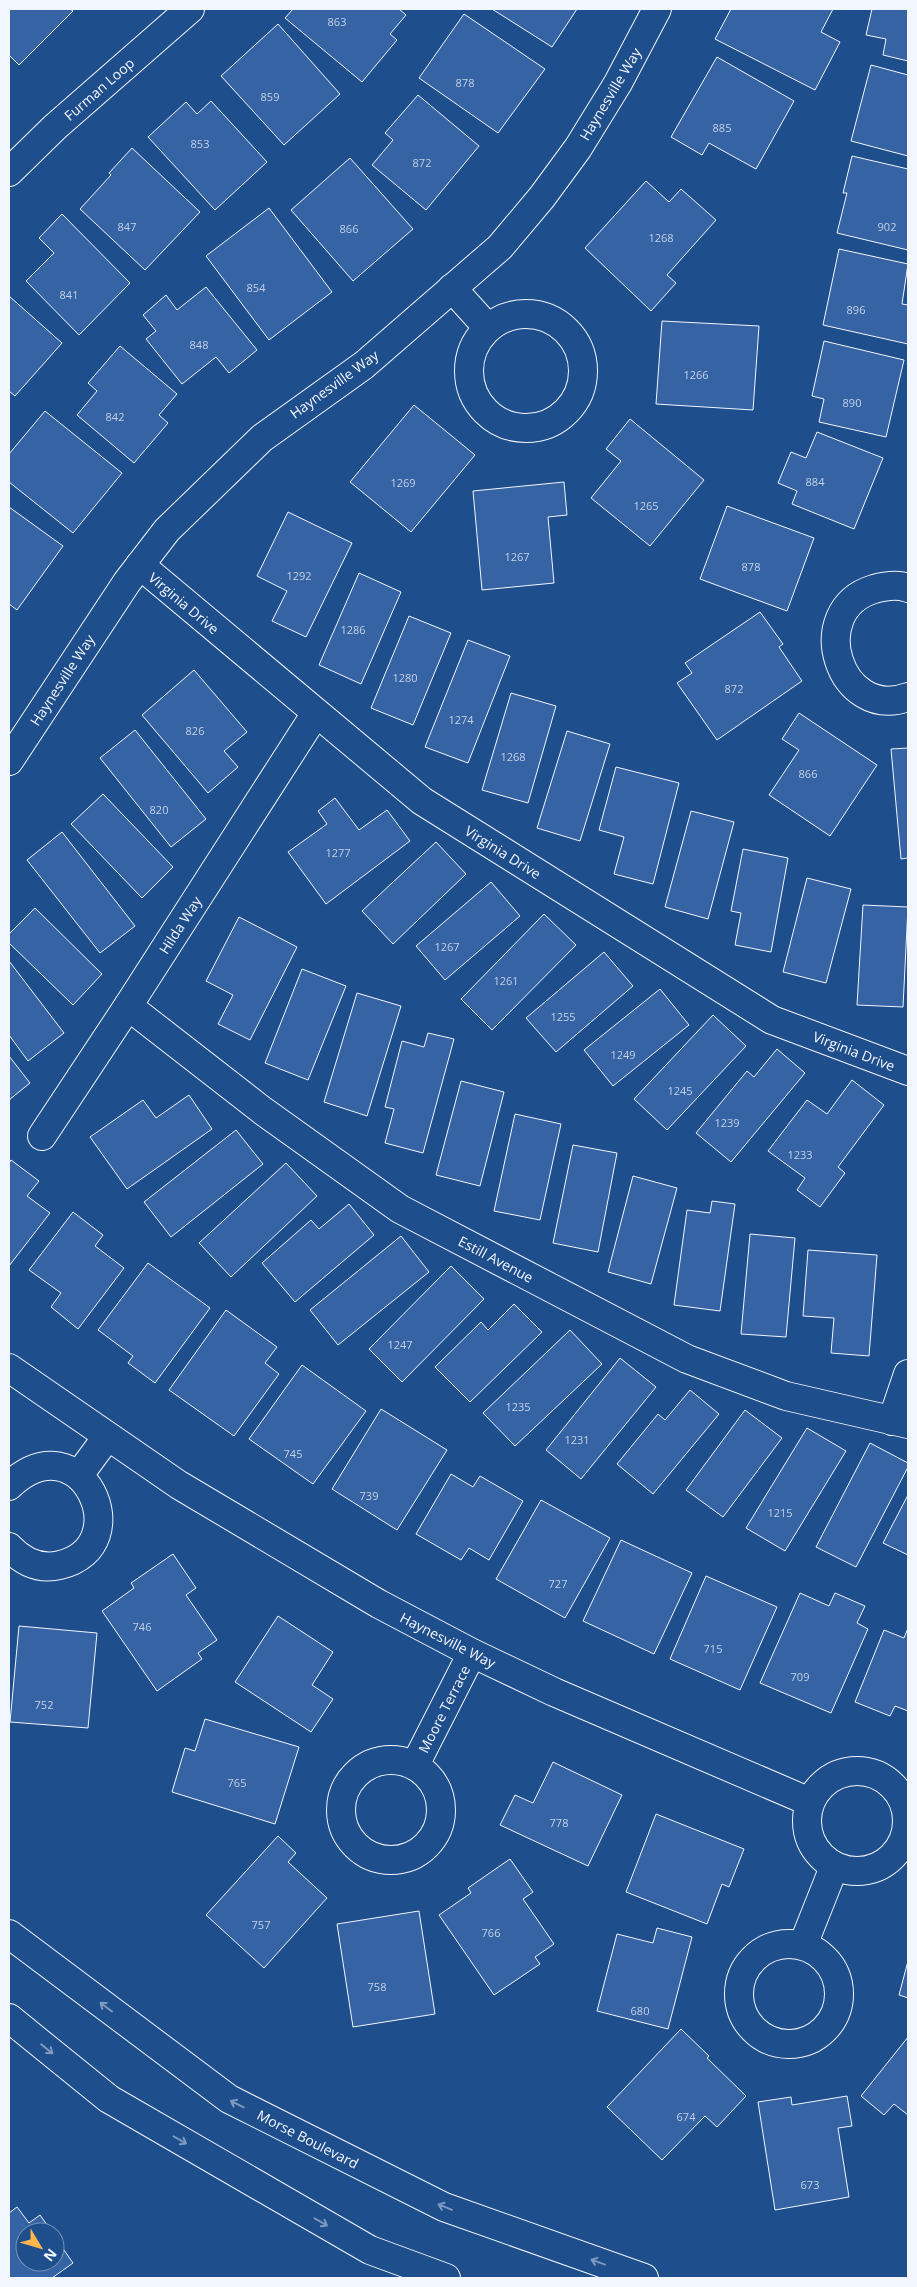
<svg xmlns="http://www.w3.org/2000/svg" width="917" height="2287" viewBox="0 0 917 2287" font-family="'Open Sans',sans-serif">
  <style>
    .building { fill: #3563a3; stroke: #f2f6ff }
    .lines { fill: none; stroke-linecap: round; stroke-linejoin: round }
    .minor-casing { stroke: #f2f6ff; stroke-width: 30 }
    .secondary-casing { stroke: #f2f6ff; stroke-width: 30 }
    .minor { stroke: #1f4e8c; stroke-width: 28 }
    .secondary { stroke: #1f4e8c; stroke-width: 28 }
    .oneway { stroke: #7e9ac0 }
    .labels { text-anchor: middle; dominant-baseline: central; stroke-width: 4; stroke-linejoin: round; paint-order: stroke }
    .number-label { font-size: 11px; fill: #c3d1e8 }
    .street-label { font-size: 14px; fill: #f2f6ff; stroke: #1f4e8c }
  </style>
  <rect width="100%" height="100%" fill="#1f4e8c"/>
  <!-- building -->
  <g class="building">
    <path d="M9,9h61l3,2 -54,54 -10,-10z"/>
    <path d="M293,9h106l7,6 -16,19 7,6 -35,42 -77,-64z"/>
    <path d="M492,9h85l-25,38z"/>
    <path d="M731,9h102l-12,23 19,10 -25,48 -100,-51z"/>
    <path d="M872,9h36v52l-25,-6 3,-16 -20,-4z"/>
    <path d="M464,14l81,55 -47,64 -79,-55z"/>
    <path d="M278,24l62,70 -56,51 -63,-69z"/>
    <path d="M717,57l77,44 -38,68 -47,-26 -7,12 -31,-18z"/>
    <path d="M871,65l37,10v81l-57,-15z"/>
    <path d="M418,95l61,51 -53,64 -54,-45 21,-25 -8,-7z"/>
    <path d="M211,101l56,61 -52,48 -67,-73 38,-35 11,12z"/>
    <path d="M132,148l68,64 -55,58 -65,-61 31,-34 -2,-2z"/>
    <path d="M852,156l56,13v81l-71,-17 10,-40h-4z"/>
    <path d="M350,158l63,71 -60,52 -62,-71z"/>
    <path d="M646,181l23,21 12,-13 35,31 -49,55 9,8 -25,28 -66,-63z"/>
    <path d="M269,208l63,84 -63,48 -63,-84z"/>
    <path d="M62,214l68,69 -51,52 -53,-54 28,-28 -15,-15z"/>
    <path d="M839,249l69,15 -6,40 6,1v39l-85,-19z"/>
    <path d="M206,287l51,63 -28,23 -13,-16 -34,27 -36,-45 10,-8 -13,-16 23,-20 11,15z"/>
    <path d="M9,296l53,47 -47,53 -6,-5z"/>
    <path d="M662,321l97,5 -6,84 -97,-6z"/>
    <path d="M824,341l80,19 -18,77 -67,-15 5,-23 -12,-3z"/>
    <path d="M120,346l57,48 -18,21 9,8 -34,40 -57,-48 20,-24 -9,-8z"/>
    <path d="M414,405l61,50 -64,77 -61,-50z"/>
    <path d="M45,411l77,62 -49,60 -64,-51v-28z"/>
    <path d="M630,419l74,61 -54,66 -59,-48 30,-37 -15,-12z"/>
    <path d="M817,432l66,26 -29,71 -62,-25 5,-13 -19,-8 13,-31 15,6z"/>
    <path d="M564,482l3,33 -19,2 6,66 -72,7 -9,-99z"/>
    <path d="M727,506l87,32 -27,73 -87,-32z"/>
    <path d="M9,507l54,39 -46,64 -8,-6z"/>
    <path d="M288,512l64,31 -46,94 -34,-16 15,-30 -30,-15z"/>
    <path d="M359,573l42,19 -40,92 -42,-19z"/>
    <path d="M760,612l23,32 -4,3 23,34 -85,59 -40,-57 15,-10 -7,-10z"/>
    <path d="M409,616l42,17 -38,92 -42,-17z"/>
    <path d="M468,640l42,16 -42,107 -43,-16z"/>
    <path d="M194,670l53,62 -23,19 14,16 -30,26 -66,-78z"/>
    <path d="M511,693l45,13 -28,97 -46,-13z"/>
    <path d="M799,713l78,52 -47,71 -61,-41 30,-45 -17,-11z"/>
    <path d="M135,730l71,89 -35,28 -71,-89z"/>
    <path d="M567,731l43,13 -30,97 -43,-13z"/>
    <path d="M908,748v110l-7,1 -10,-110z"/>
    <path d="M616,767l63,16 -26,101 -39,-10 10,-37 -25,-7z"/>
    <path d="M103,794l70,73 -31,31 -71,-74z"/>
    <path d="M335,798l24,32 28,-20 23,31 -84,63 -38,-52 39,-28 -9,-13z"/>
    <path d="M691,811l43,11 -26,97 -43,-12z"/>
    <path d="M62,832l73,94 -35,27 -73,-93z"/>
    <path d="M436,842l30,32 -73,70 -31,-33z"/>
    <path d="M743,849l45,9 -17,94 -36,-7 6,-32 -10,-2z"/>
    <path d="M807,878l44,11 -25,94 -43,-11z"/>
    <path d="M491,882l29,34 -75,64 -29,-34z"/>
    <path d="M863,905l45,2 -5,100 -46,-2z"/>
    <path d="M35,908l67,66 -29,31 -64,-62v-9z"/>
    <path d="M544,914l32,31 -84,85 -31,-31z"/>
    <path d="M239,917l58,30 -47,93 -32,-16 15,-29 -27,-14z"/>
    <path d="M604,952l29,34 -77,66 -30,-34z"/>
    <path d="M9,961l55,72 -36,28 -19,-26z"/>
    <path d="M302,969l44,17 -38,94 -43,-17z"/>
    <path d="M660,989l29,36 -76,61 -29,-36z"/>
    <path d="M357,993l44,13 -34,110 -43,-14z"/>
    <path d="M713,1015l33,31 -79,84 -33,-31z"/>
    <path d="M428,1033l26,6 -31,114 -38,-10 9,-34 -9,-2 17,-66 22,6z"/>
    <path d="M777,1049l28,24 -74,89 -35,-29 51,-62 7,6z"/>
    <path d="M9,1056l21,27 -21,17z"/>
    <path d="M852,1080l32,25 -46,62 7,6 -25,34 -23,-17 8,-12 -37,-27 39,-51 20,14z"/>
    <path d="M461,1081l43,11 -24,94 -44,-11z"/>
    <path d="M189,1095l23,34 -85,60 -37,-52 53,-37 13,18z"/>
    <path d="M515,1114l46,10 -21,96 -46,-9z"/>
    <path d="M236,1130l27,34 -92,73 -27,-35z"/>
    <path d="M573,1145l44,8 -19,99 -45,-9z"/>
    <path d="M11,1160l28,21 -12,15 23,17 -41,53v-103z"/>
    <path d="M286,1163l31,33 -86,81 -32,-34z"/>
    <path d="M633,1176l44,12 -26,96 -43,-12z"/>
    <path d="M712,1201l23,3 -15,107 -46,-6 13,-95 23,3z"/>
    <path d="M349,1204l25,31 -79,67 -33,-39 49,-43 8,9z"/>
    <path d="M73,1212l30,23 -8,11 29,22 -46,61 -27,-22 10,-14 -32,-23z"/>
    <path d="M750,1234l45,4 -9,99 -45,-3z"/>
    <path d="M401,1236l28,36 -91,73 -28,-35z"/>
    <path d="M808,1250l69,5 -8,101 -38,-3 3,-35 -31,-2z"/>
    <path d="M148,1263l62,45 -55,75 -27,-20 5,-7 -35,-26z"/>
    <path d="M451,1266l33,33 -82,83 -33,-33z"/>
    <path d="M514,1304l28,28 -72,70 -35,-35 46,-45 7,8z"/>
    <path d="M226,1310l51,37 -12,16 14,11 -45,62 -65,-46z"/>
    <path d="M570,1330l32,34 -87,82 -32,-33z"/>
    <path d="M620,1358l36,29 -75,92 -35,-29z"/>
    <path d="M302,1365l64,46 -53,73 -64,-45z"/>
    <path d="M690,1390l29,24 -66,80 -36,-30 41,-50 7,6z"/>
    <path d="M381,1409l66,41 -50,80 -65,-41z"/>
    <path d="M745,1410l37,28 -59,79 -37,-27z"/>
    <path d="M807,1428l39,23 -61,100 -39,-23z"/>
    <path d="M870,1443l38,20v4l-52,100 -40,-20z"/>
    <path d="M451,1474l22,13 7,-11 43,25 -34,59 -20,-12 -8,12 -45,-26z"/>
    <path d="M908,1495v60l-25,-12z"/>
    <path d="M541,1500l69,38 -45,80 -69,-39z"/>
    <path d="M621,1540l71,33 -38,81 -71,-33z"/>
    <path d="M173,1554l23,34 -10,7 31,45 -19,13 4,6 -45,32 -55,-80 32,-23 -3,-5z"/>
    <path d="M706,1576l71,31 -37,83 -70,-31z"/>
    <path d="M800,1593l29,13 6,-13 30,13 -8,17 11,6 -37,84 -71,-30z"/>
    <path d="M278,1616l55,36 -21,33 21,14 -22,33 -76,-50z"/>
    <path d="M19,1626l78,7 -9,95 -78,-6z"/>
    <path d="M908,1628v83l-13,-5 -5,10 -35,-14 29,-72 20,8z"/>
    <path d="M205,1719l94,28 -24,77 -103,-32 13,-44 10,3z"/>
    <path d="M553,1762l69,33 -34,71 -88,-41 15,-30 18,8z"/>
    <path d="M656,1814l88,35 -15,38 -7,-3 -15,40 -81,-32z"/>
    <path d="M278,1836l18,17 -8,9 39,36 -63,70 -58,-53z"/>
    <path d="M510,1859l23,33 -10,7 31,45 -19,13 5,7 -46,31 -55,-80 32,-22 -3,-5z"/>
    <path d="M419,1911l16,103 -82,13 -16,-103z"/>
    <path d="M657,1928l35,9 -24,92 -71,-18 20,-77 36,9z"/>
    <path d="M908,1961v37l-9,-3z"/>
    <path d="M681,2029l28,27 -2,2 39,38 -29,31 -12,-11 -43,44 -55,-53z"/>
    <path d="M908,2037v78l-14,-11 -10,11 -23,-19z"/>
    <path d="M847,2096l5,30 -14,2 11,69 -74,13 -17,-108 33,-5 1,8z"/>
    <path d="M17,2207l12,16 11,-8 12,17h-27v30h30v-25l18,26 -21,15h-43v-65z"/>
  </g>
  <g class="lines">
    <defs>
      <g id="minor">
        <path d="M9,172l46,-45 135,-118"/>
        <path d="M452,288l36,40"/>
        <circle cx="526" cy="371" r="57"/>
        <path d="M140,565l282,236 350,219 136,51"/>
        <path d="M908,588c-11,-4 -23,-2 -34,1 -70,21 -35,133 34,108"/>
        <path d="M9,761l118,-179 40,-52 95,-92 102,-73 136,-118 42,-50 36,-49 40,-65 39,-74"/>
        <path d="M128,1006l135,105 137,98 287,150 99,37 122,28"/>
        <path d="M42,1136l86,-130 188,-293"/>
        <path d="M9,1368l170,117 200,119 93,49 82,39 256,110"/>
        <path d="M892,1421l16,-47"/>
        <path d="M79,1475l28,-38"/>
        <path d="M9,1486c72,-69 131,60 51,79 -20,5 -37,-3 -51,-18"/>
        <circle cx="391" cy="1810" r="50"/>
        <path d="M415,1765l57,-112"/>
        <circle cx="857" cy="1821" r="50"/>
        <circle cx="789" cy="1994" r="50"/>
        <path d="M803,1945l31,-78"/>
      </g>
      <g id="secondary">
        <path d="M9,1934l220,165 215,108 200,71"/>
        <path d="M9,2018l100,81 261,151 76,28"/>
      </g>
    </defs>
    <!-- minor casing -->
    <use href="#minor" class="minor-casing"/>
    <!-- secondary casing -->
    <use href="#secondary" class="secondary-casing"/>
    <!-- minor -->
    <use href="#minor" class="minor"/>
    <!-- secondary -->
    <use href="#secondary" class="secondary"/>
  </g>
  <!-- one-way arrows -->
  <defs><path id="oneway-shaft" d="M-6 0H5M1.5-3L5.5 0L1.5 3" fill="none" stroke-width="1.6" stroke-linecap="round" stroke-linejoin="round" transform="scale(1.25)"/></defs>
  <g class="oneway">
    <use href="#oneway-shaft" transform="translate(106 2007) rotate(-143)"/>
    <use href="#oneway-shaft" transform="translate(47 2049) rotate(39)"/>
    <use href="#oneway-shaft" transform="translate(237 2104) rotate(-153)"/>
    <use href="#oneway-shaft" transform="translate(180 2140) rotate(30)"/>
    <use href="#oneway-shaft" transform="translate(445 2207) rotate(-158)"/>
    <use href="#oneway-shaft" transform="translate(321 2222) rotate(30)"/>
    <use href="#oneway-shaft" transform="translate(598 2262) rotate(-160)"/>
  </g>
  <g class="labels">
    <!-- number labels -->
    <g class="number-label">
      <text x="337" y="21">863</text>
      <text x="465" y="82">878</text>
      <text x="270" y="96">859</text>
      <text x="722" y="127">885</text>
      <text x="200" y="143">853</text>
      <text x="422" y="162">872</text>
      <text x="127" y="226">847</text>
      <text x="887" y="226">902</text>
      <text x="349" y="228">866</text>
      <text x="661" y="237">1268</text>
      <text x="256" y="287">854</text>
      <text x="69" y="294">841</text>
      <text x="856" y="309">896</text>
      <text x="199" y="344">848</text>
      <text x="696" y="374">1266</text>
      <text x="852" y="402">890</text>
      <text x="115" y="416">842</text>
      <text x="815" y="481">884</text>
      <text x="403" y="482">1269</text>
      <text x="646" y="505">1265</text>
      <text x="517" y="556">1267</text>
      <text x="751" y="566">878</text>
      <text x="299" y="575">1292</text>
      <text x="353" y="629">1286</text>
      <text x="405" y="677">1280</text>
      <text x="734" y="688">872</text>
      <text x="461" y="719">1274</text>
      <text x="195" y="730">826</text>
      <text x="513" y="756">1268</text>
      <text x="808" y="773">866</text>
      <text x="159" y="809">820</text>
      <text x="338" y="852">1277</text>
      <text x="447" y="946">1267</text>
      <text x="506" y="980">1261</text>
      <text x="563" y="1016">1255</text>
      <text x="623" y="1054">1249</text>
      <text x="680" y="1090">1245</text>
      <text x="727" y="1122">1239</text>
      <text x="800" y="1154">1233</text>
      <text x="400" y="1344">1247</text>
      <text x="518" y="1406">1235</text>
      <text x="577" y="1439">1231</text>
      <text x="293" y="1453">745</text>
      <text x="369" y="1495">739</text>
      <text x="780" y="1512">1215</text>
      <text x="558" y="1583">727</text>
      <text x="142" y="1626">746</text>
      <text x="713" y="1648">715</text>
      <text x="800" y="1676">709</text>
      <text x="44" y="1704">752</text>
      <text x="237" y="1782">765</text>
      <text x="559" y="1822">778</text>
      <text x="261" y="1924">757</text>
      <text x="491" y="1932">766</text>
      <text x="377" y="1986">758</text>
      <text x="640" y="2010">680</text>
      <text x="686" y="2116">674</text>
      <text x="810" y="2184">673</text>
    </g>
    <!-- street labels -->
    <g class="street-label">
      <text transform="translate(99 89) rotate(-41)">Furman Loop</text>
      <text transform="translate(610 94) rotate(-59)">Haynesville Way</text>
      <text transform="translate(334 384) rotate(-36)">Haynesville Way</text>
      <text transform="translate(184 603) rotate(40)">Virginia Drive</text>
      <text transform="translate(62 680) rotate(-57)">Haynesville Way</text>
      <text transform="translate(503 852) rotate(32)">Virginia Drive</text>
      <text transform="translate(180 925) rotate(-57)">Hilda Way</text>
      <text transform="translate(854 1051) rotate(21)">Virginia Drive</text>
      <text transform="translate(496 1259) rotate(28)">Estill Avenue</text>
      <text transform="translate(448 1640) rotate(27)">Haynesville Way</text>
      <text transform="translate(444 1709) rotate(-63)">Moore Terrace</text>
      <text transform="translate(308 2139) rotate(27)">Morse Boulevard</text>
    </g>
  </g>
  <!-- border -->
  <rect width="917" height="2287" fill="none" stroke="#f2f6ff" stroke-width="20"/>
  <!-- north arrow -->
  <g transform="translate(40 2247) rotate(128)"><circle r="24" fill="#1f4e8c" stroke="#7391ba"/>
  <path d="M0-4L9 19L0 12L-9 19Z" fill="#ffb74d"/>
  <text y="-8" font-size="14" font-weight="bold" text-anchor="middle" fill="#f2f6ff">N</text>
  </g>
</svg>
